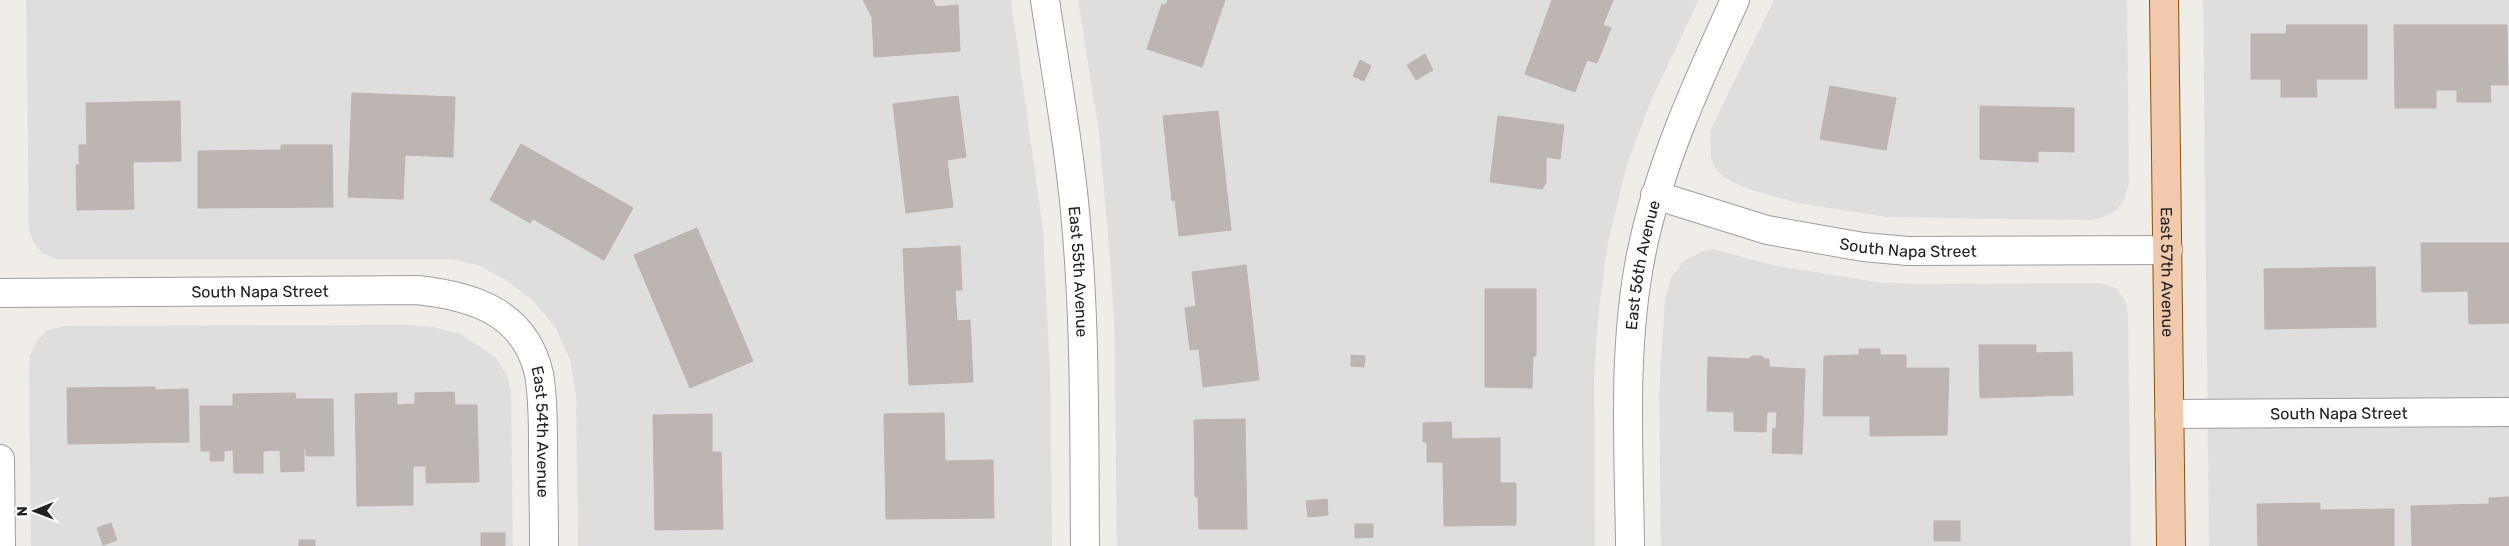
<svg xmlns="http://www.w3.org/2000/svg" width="2509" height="546" viewBox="0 0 2509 546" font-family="Rubik,sans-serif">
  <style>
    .residential { fill: #dfdede }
    .building { fill: #bdb5b2; stroke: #c0b2ad }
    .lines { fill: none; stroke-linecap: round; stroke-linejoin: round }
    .minor-casing { stroke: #9e9e9e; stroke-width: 30 }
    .major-casing { stroke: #8c5112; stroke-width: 30 }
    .minor { stroke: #fff; stroke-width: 28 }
    .major { stroke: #f1c9ac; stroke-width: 28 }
    .labels { text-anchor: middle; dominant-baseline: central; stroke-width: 5; stroke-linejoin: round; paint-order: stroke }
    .street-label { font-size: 16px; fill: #212121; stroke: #fff }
  </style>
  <rect width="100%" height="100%" fill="#f0ede9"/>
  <!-- residential -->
  <g class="residential">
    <path d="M26,0h985l32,229 7,144 2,173h-474l-2,-151 -6,-35 -14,-32 -23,-27 -27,-21 -29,-15 -26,-6h-396l-13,-6 -8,-10 -5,-13z"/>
    <path d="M1078,0h621l-48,100 -25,68 -18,75 -9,64 -5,71 1,168h-478l-3,-224 -4,-64 -11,-125z"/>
    <path d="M1774,0h353l2,183 -4,15 -8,12 -13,7 -13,3 -204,-3 -89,-14 -47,-13 -25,-11 -11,-11 -4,-10 -1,-27z"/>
    <path d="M2203,0h306v546h-300z"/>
    <path d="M1713,249l59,16 104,17 43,2 173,-1 13,1 12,5 9,13 2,13 3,231h-470l-2,-152 6,-95 6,-21 12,-16 17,-10z"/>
    <path d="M404,325l29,2 28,7 35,24 11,17 4,17 2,154h-482l-2,-178 1,-13 7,-14 10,-10 16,-5z"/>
  </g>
  <!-- building -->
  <g class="building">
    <path d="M863,0h70l3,7 22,-2 2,46 -86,6 -2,-40z"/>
    <path d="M1168,0h57l-23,67 -55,-18 15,-45 4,1z"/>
    <path d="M1552,0h61l-10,25 8,3 -14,35 -10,-3 -12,32 -50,-18z"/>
    <path d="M2287,25h80v54h-51l1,18h-36v-18h-30v-45h35z"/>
    <path d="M2394,25h113l1,60h-18l1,17h-34v-12h-21v18h-41z"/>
    <path d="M1425,54l8,16 -17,10 -9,-15z"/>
    <path d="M1360,60l11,6 -7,15 -11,-5z"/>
    <path d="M1830,86l66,12 -10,52 -66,-11z"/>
    <path d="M352,93l103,4 -2,60 -48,-2 -2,44 -55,-2z"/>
    <path d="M958,96l8,61 -19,3 6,47 -47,6 -13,-109z"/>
    <path d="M180,101l1,60 -48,1 1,47 -57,1 -1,-45h3v-20h8l-1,-42z"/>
    <path d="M1980,106l94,2v44l-36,-1v11l-58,-3z"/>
    <path d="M1218,111l13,119 -52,6 -4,-36 -3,1 -9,-85z"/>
    <path d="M1498,116l66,9 -4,34 -14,-2v26l-4,6 -52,-7z"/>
    <path d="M521,144l112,64 -29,52 -71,-41 -3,4 -40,-23z"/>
    <path d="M281,145h51l1,62 -135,1v-57l83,-1z"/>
    <path d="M697,228l56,133 -63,27 -56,-133z"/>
    <path d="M2421,243h88v80l-40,1 -1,-33 -46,1z"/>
    <path d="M960,246l2,44h-7l2,31 13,-1 3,62 -64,3 -6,-136z"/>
    <path d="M1246,265l13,115 -56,7 -4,-38 -9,1 -5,-42 11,-2 -4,-34z"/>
    <path d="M2375,267l1,60 -111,2 -1,-60z"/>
    <path d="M1485,289h51v67h-3l-1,32 -47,-1z"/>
    <path d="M1979,345h57v8l36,-1 1,43 -93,3z"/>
    <path d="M1859,349h21v6h26v13h43l-2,67 -77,1v-20h-47l1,-60 35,-1z"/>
    <path d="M1351,355l14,1 -1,11 -13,-1z"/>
    <path d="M1752,356h10l2,3h5v8l36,2 -3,85 -30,-1 1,-25 3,1 1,-17h-10l-1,20 -32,-1v-19l-27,-1 1,-54 41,2z"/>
    <path d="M155,387v3l33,-1 1,53 -121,2 -1,-56z"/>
    <path d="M454,392l1,13h22l2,77 -53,1v-17h-13v39l-56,1 -2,-112 42,-1v12l18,-1v-11z"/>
    <path d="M295,393l1,6h37l1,57h-28v-7h-2v22l-23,1 -1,-22 -17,1v22h-29l-1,-23 -9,1v10h-14v-10h-9l-1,-45h33v-12z"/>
    <path d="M944,413l1,48 48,-1 1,58 -108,1 -2,-105z"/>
    <path d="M712,414v38h9l2,77 -68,1 -2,-115z"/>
    <path d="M1245,419l2,110h-48l-1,-32h-3l-1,-77z"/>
    <path d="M1451,422l1,17 48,-1v45h16v42l-72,1 -1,-64h-16v-20h-4v-19z"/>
    <path d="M2509,497v49h-97l-1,-40 78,-2v-6z"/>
    <path d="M1327,499l1,16 -20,2 -2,-16z"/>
    <path d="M2320,503v7l74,-1v37h-136l-1,-42z"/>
    <rect x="1934" y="521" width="26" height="20"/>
    <path d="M111,523l6,17 -14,5 -6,-17z"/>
    <path d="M1355,524h18v13l-18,1z"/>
    <rect x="481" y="533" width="24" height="13"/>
    <rect x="299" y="540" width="16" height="6"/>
  </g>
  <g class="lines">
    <defs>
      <g id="minor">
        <path id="s1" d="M1045,0c9,61 20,122 27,183 14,121 12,242 13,363"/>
        <path id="s2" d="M1655,195l112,35 96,17 45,4 260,-1"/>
        <path id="s3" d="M0,293l417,-3c56,6 108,22 122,84 4,23 4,46 4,69 0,34 1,69 1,103"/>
        <path id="s4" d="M2169,414l340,-2"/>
        <path d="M0,459l1,87"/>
        <path id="s5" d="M1630,546c-1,-96 -8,-196 11,-291 18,-90 56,-172 94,-255"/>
      </g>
      <g id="major">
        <path id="s6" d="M2164,0l7,546"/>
      </g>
    </defs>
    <!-- minor casing -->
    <use href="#minor" class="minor-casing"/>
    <!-- major casing -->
    <use href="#major" class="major-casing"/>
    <!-- minor -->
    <use href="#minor" class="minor"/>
    <!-- major -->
    <use href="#major" class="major"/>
  </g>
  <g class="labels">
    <!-- street labels -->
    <g class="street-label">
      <text stroke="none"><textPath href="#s2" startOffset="260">South Napa Street</textPath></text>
      <text stroke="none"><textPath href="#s5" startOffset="282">East 56th Avenue</textPath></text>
      <text stroke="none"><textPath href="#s1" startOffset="274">East 55th Avenue</textPath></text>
      <text stroke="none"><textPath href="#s6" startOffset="272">East 57th Avenue</textPath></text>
      <text stroke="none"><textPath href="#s3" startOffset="260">South Napa Street</textPath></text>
      <text stroke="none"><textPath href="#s4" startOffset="170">South Napa Street</textPath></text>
      <text stroke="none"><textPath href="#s3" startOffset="635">East 54th Avenue</textPath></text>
    </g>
  </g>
  <!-- north arrow -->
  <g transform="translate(35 511) rotate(269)" stroke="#ffffff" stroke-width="4" paint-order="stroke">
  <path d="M0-4L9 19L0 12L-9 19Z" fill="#212121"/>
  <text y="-8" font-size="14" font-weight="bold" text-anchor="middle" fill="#212121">N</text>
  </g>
</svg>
